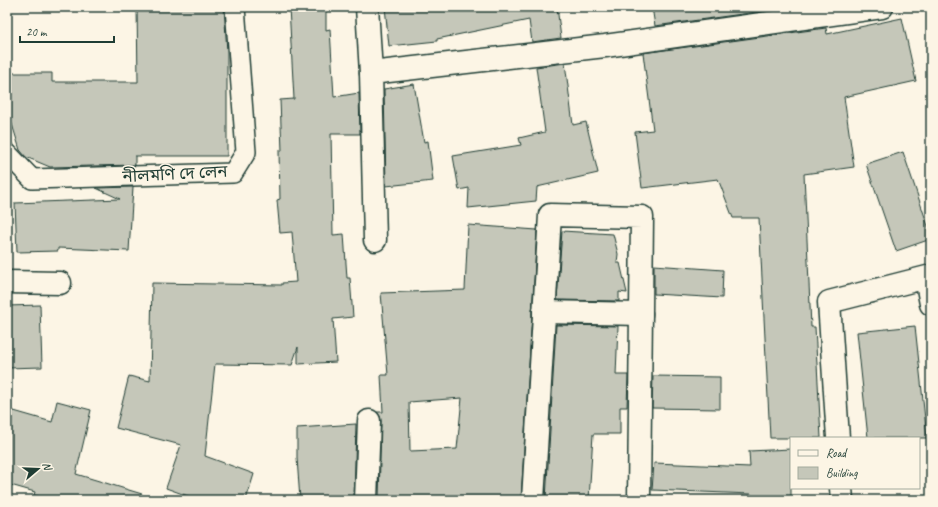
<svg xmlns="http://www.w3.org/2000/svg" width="938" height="507" viewBox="0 0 938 507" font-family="Caveat,'Noto Sans Bengali',sans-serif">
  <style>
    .building { fill: #c5c7b9; stroke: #1f3d34; fill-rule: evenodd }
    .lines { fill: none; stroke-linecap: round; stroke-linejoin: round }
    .lane-casing { stroke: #1f3d34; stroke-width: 22 }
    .street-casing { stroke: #1f3d34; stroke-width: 25 }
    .lane { stroke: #fcf5e5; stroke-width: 19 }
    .street { stroke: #fcf5e5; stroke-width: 22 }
    .labels { text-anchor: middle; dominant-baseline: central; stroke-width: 3; stroke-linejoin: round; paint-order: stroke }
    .street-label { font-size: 17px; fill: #1f3d34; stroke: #fcf5e5 }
  </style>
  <rect width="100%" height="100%" fill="#fcf5e5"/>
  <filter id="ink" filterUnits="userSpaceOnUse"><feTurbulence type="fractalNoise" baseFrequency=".025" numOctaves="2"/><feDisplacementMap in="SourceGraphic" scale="8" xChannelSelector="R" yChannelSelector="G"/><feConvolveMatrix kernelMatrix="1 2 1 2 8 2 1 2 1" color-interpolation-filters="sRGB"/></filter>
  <g filter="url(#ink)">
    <!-- building -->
    <g class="building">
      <path d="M137,7h87l3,45v104h-92v9l-85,2 -24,-10 -6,-7 -9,-29h-4v-48h45v9h86z"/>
      <path d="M289,7h37v23l4,-1 4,68 25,-4 1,41h-29l2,101 11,-1 3,44h3l3,39 -20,2 3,43 -38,2v-17l-6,18 -77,-1 -10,92 49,18 -8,26h-47l-33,-12 15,-43 -65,-17 13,-52 21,5 2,-98 130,2v-2l14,-1 -4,-50 -12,1 -3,-33 3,-1 -1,-48h3l-2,-51 14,-1z"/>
      <path d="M385,7h172l4,31 -29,4 -3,-22 -92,19v2l-48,5z"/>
      <path d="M652,7h134v1l-131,18z"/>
      <path d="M902,18l14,63 -72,16 10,70 -50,7 7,153h4l6,111h-51l-11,-220h-26l-15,-39 -76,9 -7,-56 18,-2 -10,-77 183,-25 1,6z"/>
      <path d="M565,63l8,62 13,-3 12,51 -61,14 -1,14 -68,7 1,-20 -10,2 -6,-34 68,-11 -2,-7 26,-6 -9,-65z"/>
      <path d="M414,84l10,58 4,-1 5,40 -47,5 -2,-97z"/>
      <path d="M903,152l28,83v4l-35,12 -30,-87z"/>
      <path d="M133,187l-4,64 -71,-3v3l-41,1 -2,-49 105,-4 -24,-11z"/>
      <path d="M468,225l69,5 -16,270h-142l2,-79 -1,-5 -3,-4h6l-2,-37h7l-7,-82 84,-3zM462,398l-5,51 -47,2 -1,-49z"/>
      <path d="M562,231l51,3 5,20 -1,9h3l7,30 -8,-1v9l-62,-1z"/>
      <path d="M654,265l69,5 -1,28 -68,-4z"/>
      <path d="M40,305l2,62 -35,1v-62z"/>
      <path d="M556,325l62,1 -2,49h12l-1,32h-7v27h-27l-4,66h-43z"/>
      <path d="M915,326l12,112h-59l-11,-106z"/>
      <path d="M653,376l67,1v32l-68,-1z"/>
      <path d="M57,401l34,9 -15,64 66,20 -1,6h-89l-18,-5 1,-3 -28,-8v-75l45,13z"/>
      <path d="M356,424l-2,76h-54l-3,-42v-30z"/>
      <path d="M791,449v51h-39l-1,-6 -99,-4 2,-27 96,4 -1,-16z"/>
    </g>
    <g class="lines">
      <defs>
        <path id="lane" d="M7,153l25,26 201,-6 13,-21 -11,-145"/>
        <g id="street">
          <path d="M367,7l4,66"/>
          <path d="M375,240l-4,-167 234,-27 277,-39"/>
          <path d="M926,278l5,26"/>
          <path d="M7,282l53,1"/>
          <path d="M544,312l97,2"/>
          <path d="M838,438l-9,-136 102,-26"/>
          <path d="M841,488l1,12"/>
          <path d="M366,500l3,-79"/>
          <path d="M533,500l17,-285 92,2 -3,283"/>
        </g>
      </defs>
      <!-- lane casing -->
      <use href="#lane" class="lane-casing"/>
      <!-- street casing -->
      <use href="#street" class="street-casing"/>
      <!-- lane -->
      <use href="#lane" class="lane"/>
      <!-- street -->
      <use href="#street" class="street"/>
    </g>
  </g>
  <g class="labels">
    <!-- street labels -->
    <g class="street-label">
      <text transform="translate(175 174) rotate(-3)">নীলমণি দে লেন</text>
    </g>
  </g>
  <!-- margin -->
  <rect width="938" height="507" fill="none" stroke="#fcf5e5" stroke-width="24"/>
  <rect x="12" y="12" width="914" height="483" fill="none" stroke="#1f3d34" stroke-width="1.5" filter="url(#ink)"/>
  <!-- legend -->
  <rect x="790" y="437" width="130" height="52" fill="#fcf5e5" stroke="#a4ab9e"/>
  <rect x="798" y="450" width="20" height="6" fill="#fcf5e5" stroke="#a4ab9e"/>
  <text x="826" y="457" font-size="12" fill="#1f3d34">Road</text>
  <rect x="798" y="467" width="20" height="12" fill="#c5c7b9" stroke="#a4ab9e"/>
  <text x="826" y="477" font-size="12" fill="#1f3d34">Building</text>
  <!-- north arrow -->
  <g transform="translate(38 469) rotate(71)" stroke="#fcf5e5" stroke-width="3" paint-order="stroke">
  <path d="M0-3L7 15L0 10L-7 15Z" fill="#1f3d34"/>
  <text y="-6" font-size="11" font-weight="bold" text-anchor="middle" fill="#1f3d34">N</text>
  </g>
  <!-- scale -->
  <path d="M20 36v6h94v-6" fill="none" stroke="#1f3d34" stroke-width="2"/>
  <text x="26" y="36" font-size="12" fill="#1f3d34" stroke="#fcf5e5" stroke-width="3" paint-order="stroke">20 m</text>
</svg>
